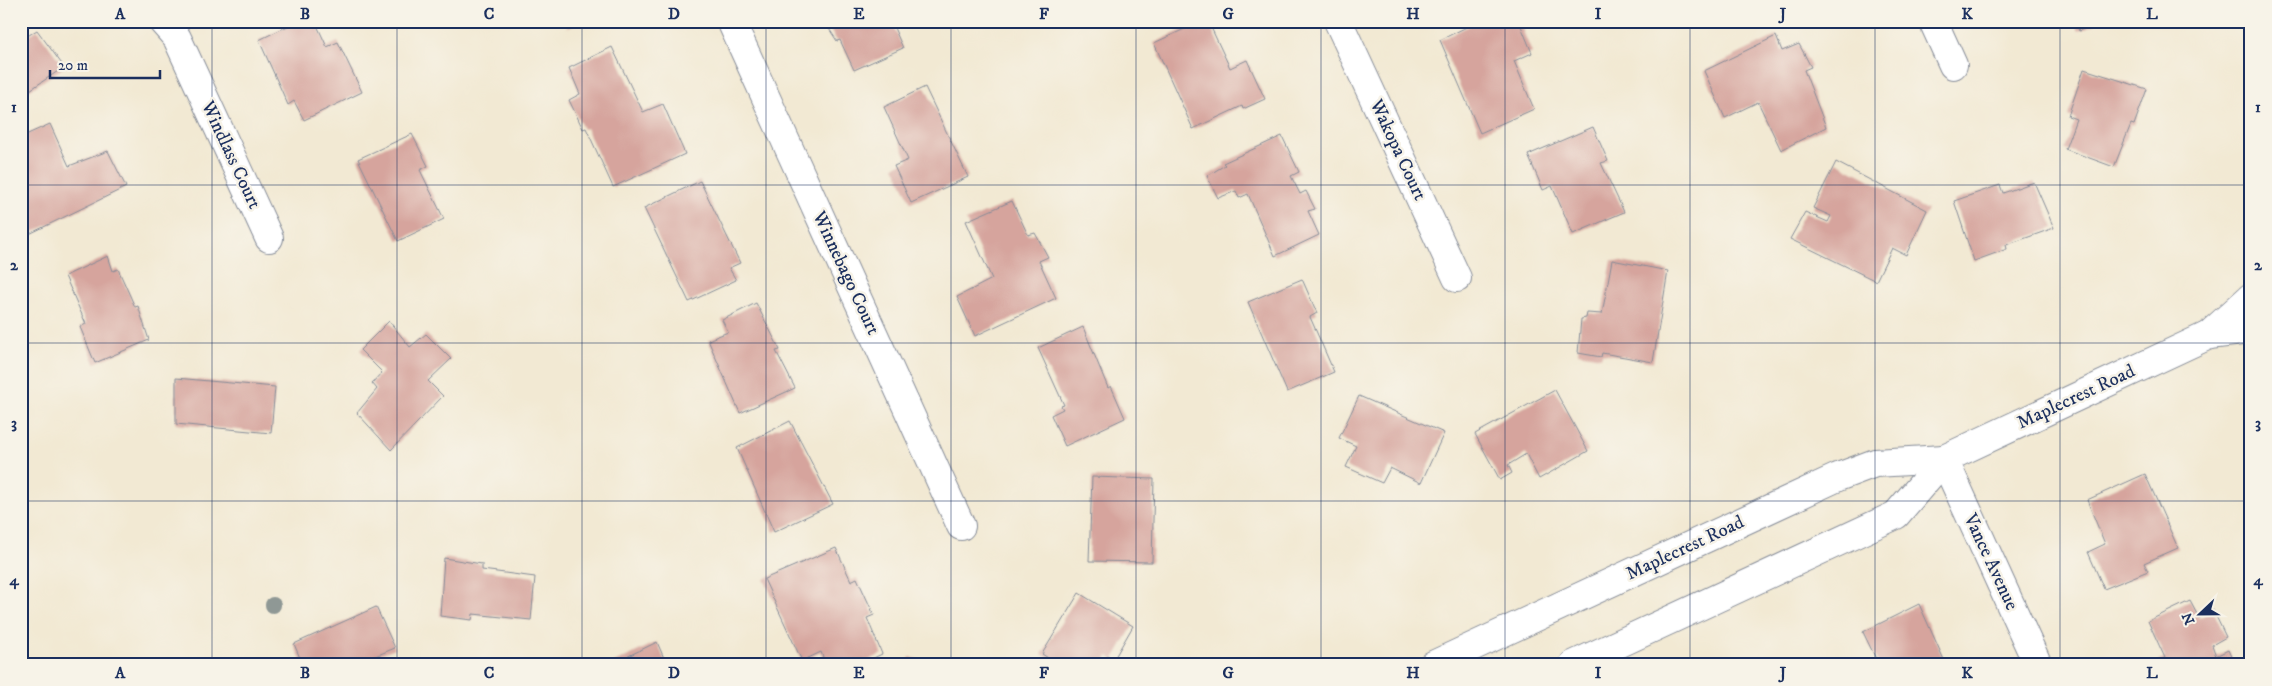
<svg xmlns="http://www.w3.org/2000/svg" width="2272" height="686" viewBox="0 0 2272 686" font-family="'IM FELL DW Pica',serif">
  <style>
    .building { fill: #d6a49d }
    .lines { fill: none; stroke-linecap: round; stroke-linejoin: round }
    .street-casing { stroke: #868c98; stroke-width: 30 }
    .secondary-casing { stroke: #868c98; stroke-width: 30 }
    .primary-casing { stroke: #868c98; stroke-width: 30 }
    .street { stroke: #fff; stroke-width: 28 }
    .secondary { stroke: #fff; stroke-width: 28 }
    .primary { stroke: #fff; stroke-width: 28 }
    .tree { fill: #8f9895 }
    .grid { fill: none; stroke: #1b2f5e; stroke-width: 1; stroke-opacity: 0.55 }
    .labels { text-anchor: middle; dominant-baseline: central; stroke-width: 5; stroke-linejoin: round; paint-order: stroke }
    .street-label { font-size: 19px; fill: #1b2f5e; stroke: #f7f3e8 }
    .neatline { fill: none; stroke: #1b2f5e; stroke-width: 2 }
    .grid-label { font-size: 16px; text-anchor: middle; font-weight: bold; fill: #1b2f5e }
  </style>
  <rect width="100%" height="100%" fill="#f7f3e8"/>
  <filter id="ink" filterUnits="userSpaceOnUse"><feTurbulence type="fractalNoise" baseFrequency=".02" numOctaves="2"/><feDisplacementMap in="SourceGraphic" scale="10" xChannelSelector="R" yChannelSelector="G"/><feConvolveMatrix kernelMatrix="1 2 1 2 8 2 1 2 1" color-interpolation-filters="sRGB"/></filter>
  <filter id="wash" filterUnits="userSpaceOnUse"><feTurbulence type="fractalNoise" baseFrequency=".0096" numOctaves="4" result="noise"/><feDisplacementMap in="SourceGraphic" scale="20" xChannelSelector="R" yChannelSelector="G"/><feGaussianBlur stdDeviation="1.12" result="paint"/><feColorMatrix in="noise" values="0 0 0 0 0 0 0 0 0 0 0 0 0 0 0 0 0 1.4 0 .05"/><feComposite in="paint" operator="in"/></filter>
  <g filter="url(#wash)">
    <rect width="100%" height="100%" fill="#f2e9d3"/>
    <g id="blocks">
      <!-- building -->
      <g class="building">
        <path d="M298,21h17l12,26 11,-5 24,50 -58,28 -10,-19 -6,4 -29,-65z"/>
        <path d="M565,21h18l-15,7z"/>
        <path d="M824,21h67l12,27 -49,22 -14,-30 -3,1z"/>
        <path d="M1202,21h6l22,47 17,-8 18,39 -22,10 -1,-3 -49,23 -39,-86z"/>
        <path d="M1479,21h16l1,3 5,-3h18l13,32 -18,8 20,48 -54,24 -40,-93z"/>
        <path d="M2075,21h25l-21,10z"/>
        <path d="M37,30l27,37 -43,29v-56z"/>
        <path d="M1776,36l6,15 17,-7 12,23 -7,3 22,57 -45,23 -23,-48 -33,16 -21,-47z"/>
        <path d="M612,47l31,65 20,-8 22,50 -72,33 -27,-59 -3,1 -14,-29 11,-6 -11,-26z"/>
        <path d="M2084,69l63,20 -13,36 -3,-1 -17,43 -49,-18 11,-30 -8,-3z"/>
        <path d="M925,87l43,90 -57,26 -17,-37 14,-6 -24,-53z"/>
        <path d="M50,124l19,42 39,-15 18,36 -105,51v-37l5,-3 -5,-12v-49z"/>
        <path d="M1593,127l15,34 -7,2 23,49 -51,22 -21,-48 -9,4 -15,-35z"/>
        <path d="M412,134l16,32 -8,4 24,49 -46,22 -40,-82z"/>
        <path d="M1282,136l17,36 -8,4 9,18 6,-3 9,18 -7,2 11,24 -44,21 -27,-62 -9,4 -3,-7 -18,7 -11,-22 18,-11 -2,-2z"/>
        <path d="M1836,162l91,48 -21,45 -14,-7 -16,33 -86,-42 15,-27 23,10 3,-6 -18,-8z"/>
        <path d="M700,181l40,82 -11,5 7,12 -47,22 -45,-94z"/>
        <path d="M2034,182l20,46 -48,17 1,4 -33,12 -20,-60 46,-16 3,8z"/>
        <path d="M1012,201l16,34 7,-2 13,24 -9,4 17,37 -81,38 -18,-39 35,-18 -26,-58z"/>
        <path d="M108,256l5,15 5,-2 17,38 3,-1 11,34 -54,23 -15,-36 6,-3 -21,-48z"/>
        <path d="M1612,260l56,11 -15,91 -51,-9 -1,4 -23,-4 3,-34 5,-1 1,-5 15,1z"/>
        <path d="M1302,279l15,34 -7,4 24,55 -47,20 -39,-90z"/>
        <path d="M756,303l24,47 -4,1 19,37 -55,25 -32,-73 20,-8 -6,-12z"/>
        <path d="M389,321l21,26 16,-13 25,25 -23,22 15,15 -52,54 -34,-37 20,-24 -5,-6 10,-11 -22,-22z"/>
        <path d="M1083,327l25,61 3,-2 14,32 -60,28 -14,-31 12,-6 -2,-3 3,-1 -26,-57z"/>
        <path d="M176,378l99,9 -4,46 -95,-9z"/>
        <path d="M1555,390l33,61 -49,28 -13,-25 -18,11 4,8 -12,7 -25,-46z"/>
        <path d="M1359,396l85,37 -23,50 -31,-15 -8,15 -36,-16 10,-21 -17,-8z"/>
        <path d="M790,421l43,83 -59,28 -37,-84z"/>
        <path d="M2145,474l33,74 -34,15 4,8 -44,18 -16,-37 17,-8 -18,-44z"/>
        <path d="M1092,477l62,2 -2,83 -63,-1z"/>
        <path d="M836,548l15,33 6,-3 17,37 -7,3 15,36 -23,11h-33l-5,-13 -19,9 -38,-82z"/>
        <path d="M444,558l38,6v6l53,7 -4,43 -58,-6 -1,6 -32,-4z"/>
        <path d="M1079,593l54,33 -19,33 -6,-3 -5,9h-58l3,-7 -6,-4z"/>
        <path d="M2190,601l9,17 14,-8 13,27 -14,8 4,11 12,-6 7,15h-83l13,-7 -17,-37z"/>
        <path d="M1919,604l26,58 -3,3h-63l-16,-33z"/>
        <path d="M376,607l19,41 -32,13 1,4h-61l-9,-21z"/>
        <path d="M657,642l10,23h-57z"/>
        <path d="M910,657l22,7v1h-24z"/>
      </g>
    </g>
  </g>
  <g filter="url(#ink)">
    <use href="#blocks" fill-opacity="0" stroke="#868c98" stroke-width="1"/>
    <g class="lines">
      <defs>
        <g id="street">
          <path d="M162,21l15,17 92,200"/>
          <path d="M731,21l230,505"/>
          <path d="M1338,21l119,257"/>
          <path d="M1933,21l20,44"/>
        </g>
        <path id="secondary" d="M1944,459l94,206"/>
        <g id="primary">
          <path d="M2209,335l42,-5"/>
          <path d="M1433,665l405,-188 37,-14 69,-4 265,-124 42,-38"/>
          <path d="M1573,665l323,-150 48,-56"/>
        </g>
      </defs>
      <!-- street casing -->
      <use href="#street" class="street-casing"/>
      <!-- secondary casing -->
      <use href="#secondary" class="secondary-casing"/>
      <!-- primary casing -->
      <use href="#primary" class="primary-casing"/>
      <!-- street -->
      <use href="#street" class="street"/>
      <!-- secondary -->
      <use href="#secondary" class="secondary"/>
      <!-- primary -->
      <use href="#primary" class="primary"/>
    </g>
    <!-- trees -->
    <circle class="tree" cx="273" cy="605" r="8"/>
  </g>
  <!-- grid -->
  <path class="grid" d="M212,21v644M397,21v644M582,21v644M766,21v644M951,21v644M1136,21v644M1321,21v644M1505,21v644M1690,21v644M1875,21v644M2060,21v644M21,185h2230M21,343h2230M21,501h2230"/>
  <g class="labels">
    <!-- street labels -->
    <g class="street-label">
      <text transform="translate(1398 150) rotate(65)">Wakopa Court</text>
      <text transform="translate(231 155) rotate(65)">Windlass Court</text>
      <text transform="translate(846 273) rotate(65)">Winnebago Court</text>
      <text transform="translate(2076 397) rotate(-25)">Maplecrest Road</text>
      <text transform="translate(1685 548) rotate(-25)">Maplecrest Road</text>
      <text transform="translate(1991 562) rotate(65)">Vance Avenue</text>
    </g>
  </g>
  <!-- margin -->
  <rect width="2272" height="686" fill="none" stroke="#f7f3e8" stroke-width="55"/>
  <!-- north arrow -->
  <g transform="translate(2200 614) rotate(248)" stroke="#f7f3e8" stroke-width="4" paint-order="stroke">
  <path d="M0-4L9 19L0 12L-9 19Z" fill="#1b2f5e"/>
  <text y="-8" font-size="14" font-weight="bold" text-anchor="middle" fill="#1b2f5e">N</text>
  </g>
  <!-- scale -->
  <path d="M50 70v8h110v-8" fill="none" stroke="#1b2f5e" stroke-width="2.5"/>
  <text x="58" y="70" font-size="15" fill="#1b2f5e" stroke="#f7f3e8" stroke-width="4" paint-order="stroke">20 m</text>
  <rect x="28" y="28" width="2216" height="630" class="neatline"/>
  <g class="grid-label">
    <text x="120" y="19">A</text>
    <text x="305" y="19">B</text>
    <text x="489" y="19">C</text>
    <text x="674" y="19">D</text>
    <text x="859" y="19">E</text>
    <text x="1044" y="19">F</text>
    <text x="1228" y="19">G</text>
    <text x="1413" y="19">H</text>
    <text x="1598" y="19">I</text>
    <text x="1783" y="19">J</text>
    <text x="1967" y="19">K</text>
    <text x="2152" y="19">L</text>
    <text x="14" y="112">1</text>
    <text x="2258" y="112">1</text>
    <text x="14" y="270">2</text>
    <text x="2258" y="270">2</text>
    <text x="14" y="428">3</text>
    <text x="2258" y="428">3</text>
    <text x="14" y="585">4</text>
    <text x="2258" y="585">4</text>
    <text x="120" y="678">A</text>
    <text x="305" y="678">B</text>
    <text x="489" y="678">C</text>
    <text x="674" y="678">D</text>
    <text x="859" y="678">E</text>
    <text x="1044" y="678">F</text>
    <text x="1228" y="678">G</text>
    <text x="1413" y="678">H</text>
    <text x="1598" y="678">I</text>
    <text x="1783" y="678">J</text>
    <text x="1967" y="678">K</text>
    <text x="2152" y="678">L</text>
  </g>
</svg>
